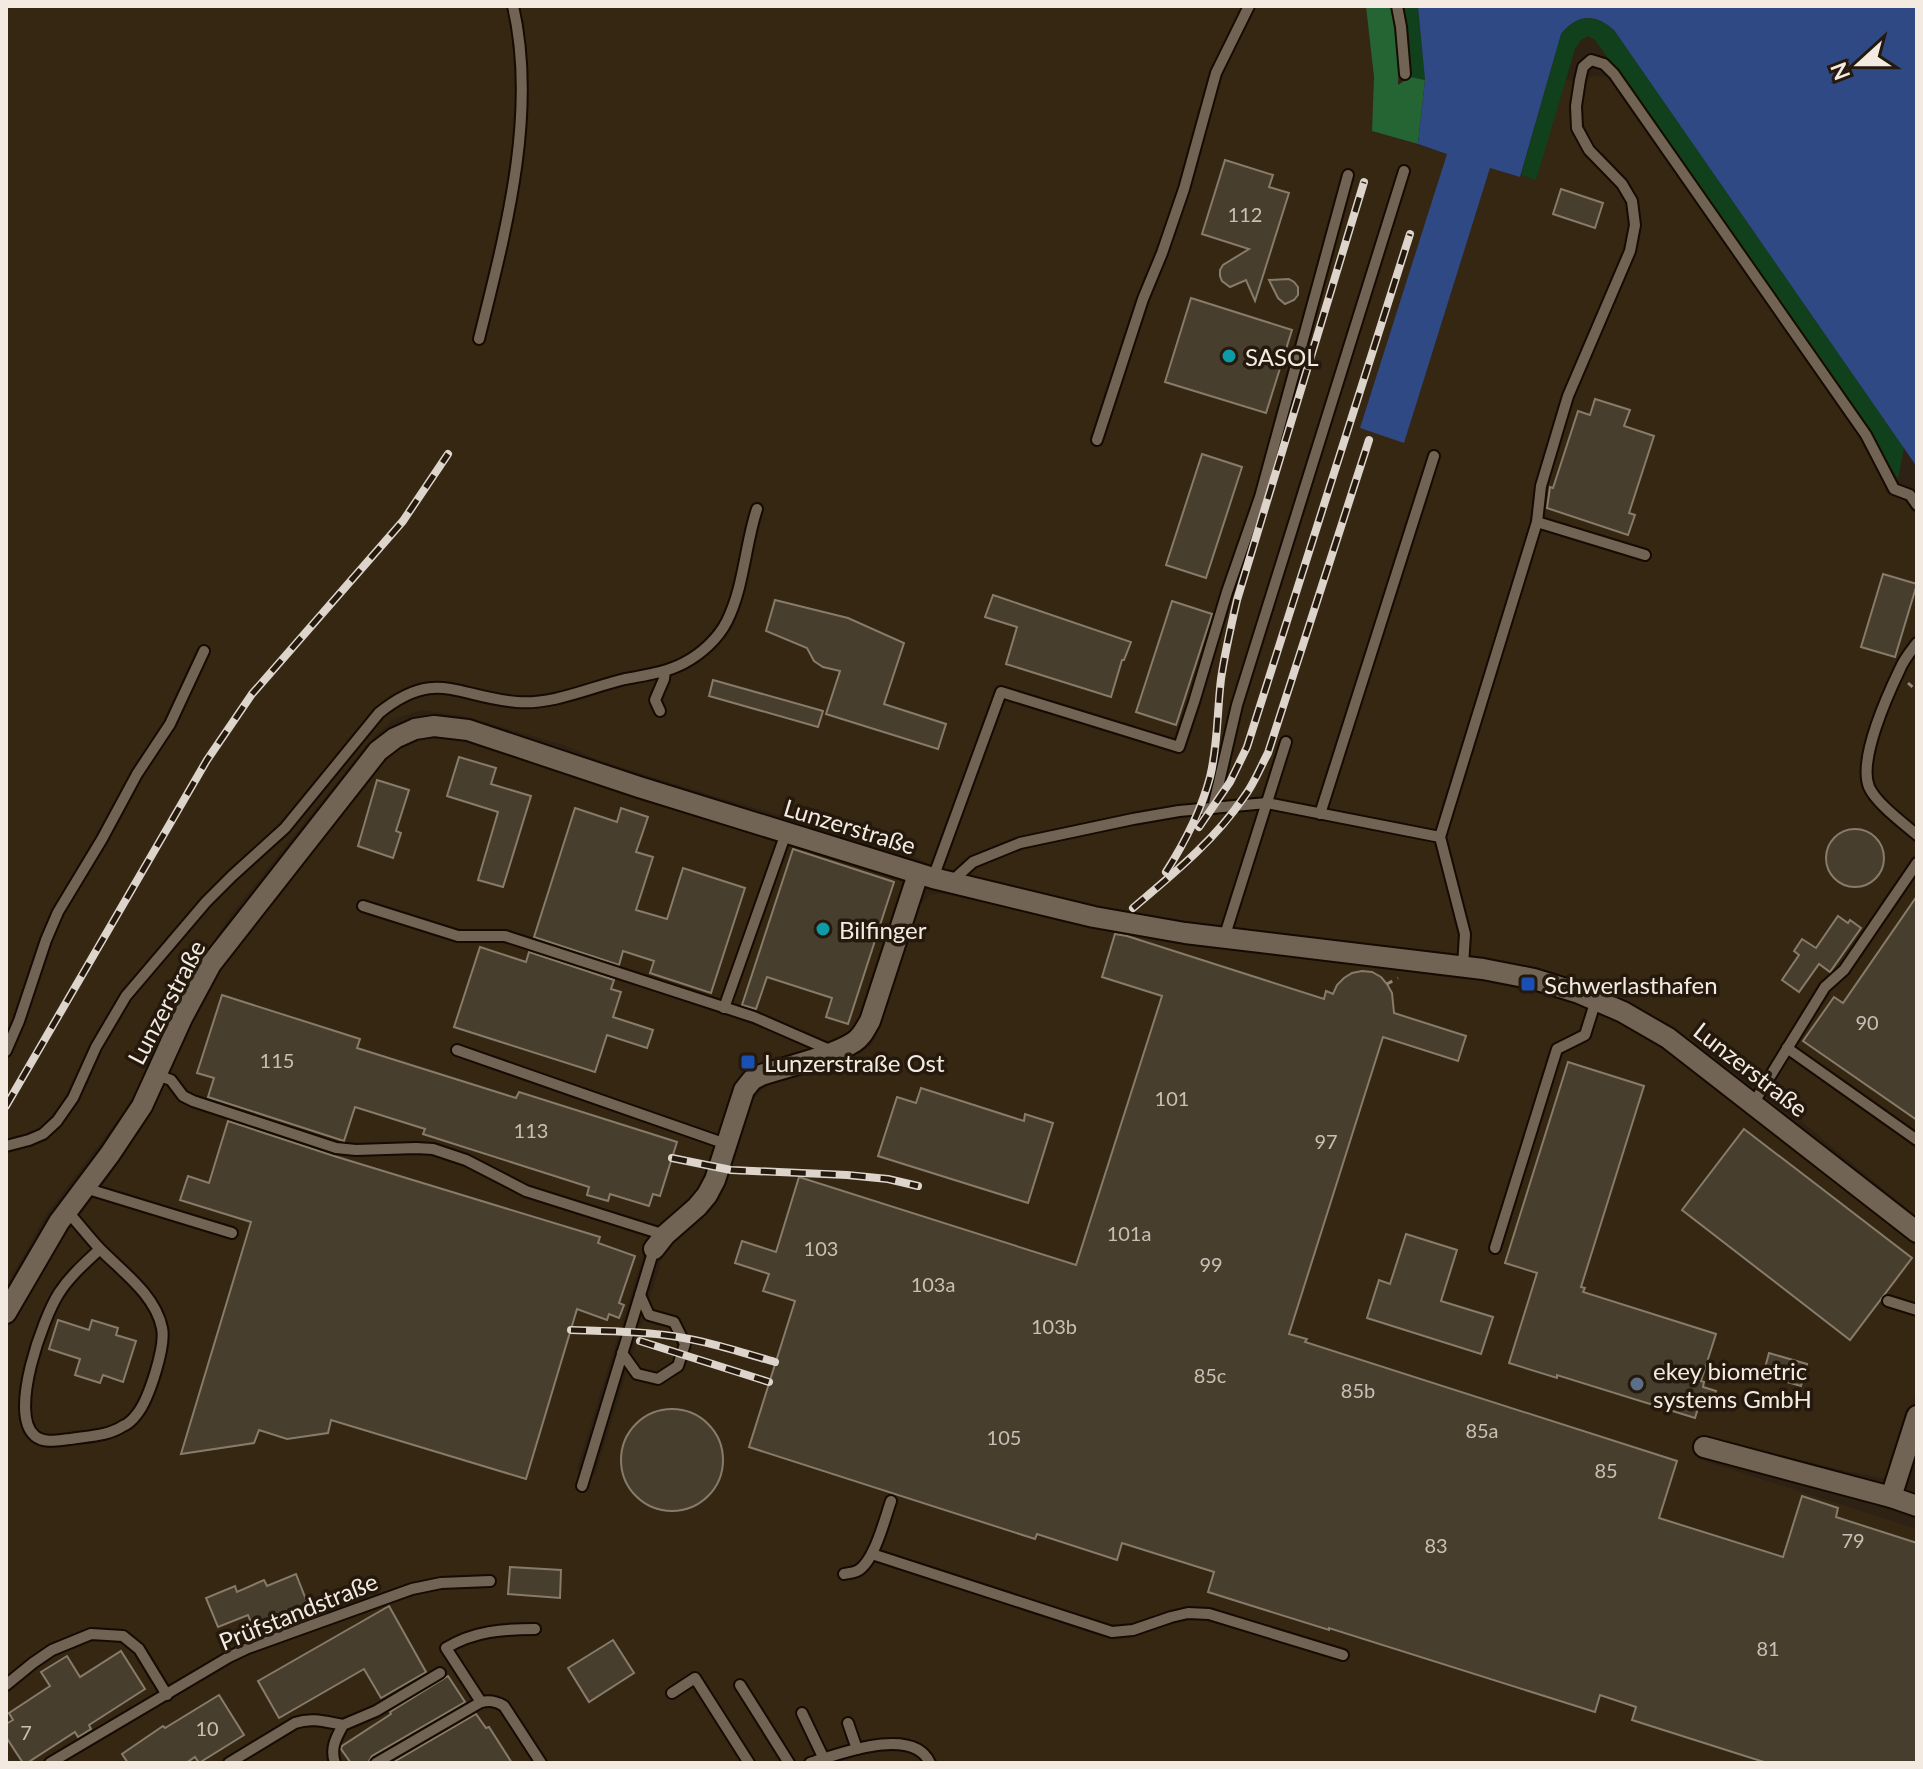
<svg xmlns="http://www.w3.org/2000/svg" width="1923" height="1769" viewBox="0 0 1923 1769" font-family="Lato,sans-serif">
  <style>
    .built { fill: #362713 }
    .green { fill: #11401d }
    .forest { fill: #256533 }
    .water { fill: #2f4984 }
    .building { fill: #483e2e; stroke: #877b6a; stroke-width: 2 }
    .lines { fill: none; stroke-linecap: round; stroke-linejoin: round }
    .lane-casing { stroke: #160b02; stroke-width: 14 }
    .street-casing { stroke: #160b02; stroke-width: 24 }
    .path { stroke: #8f857a; stroke-width: 3; stroke-dasharray: 6 6; stroke-linecap: butt }
    .lane { stroke: #716454; stroke-width: 10 }
    .street { stroke: #716454; stroke-width: 20 }
    .rail-casing { stroke: #ddd5cb; stroke-width: 8 }
    .rail { stroke: #24190c; stroke-width: 5; stroke-dasharray: 15; stroke-linecap: butt }
    .culture-dot { fill: #0f9aa8; stroke: #24190c; stroke-width: 3 }
    .transit-dot { fill: #1a4fb4; stroke: #24190c; stroke-width: 3 }
    .service-dot { fill: #5c6f8a; stroke: #24190c; stroke-width: 3 }
    .labels { text-anchor: middle; dominant-baseline: central; stroke-width: 7; stroke-linejoin: round; paint-order: stroke }
    .number-label { font-size: 20px; fill: #c8c0b5 }
    .poi-label { font-size: 24px; fill: #f3ebe2; stroke: #24190c; text-anchor: start }
    .street-label { font-size: 24px; fill: #f3ebe2; stroke: #24190c }
  </style>
  <rect width="100%" height="100%" fill="#2e2215"/>
  <!-- built -->
  <path class="built" d="M6,6h1397l3,13 -36,15 4,43 -2,54 76,23 -87,274 43,14 86,-274 30,9 1,-2 15,4 29,-100 20,5 4,-7 8,-1 10,1 6,4 259,372 11,25 3,14 21,6 10,13v706l-126,-104 -77,-60 -11,23 214,166v147l-28,91 -183,-40 -7,19 218,70v234h-1911v-434l36,-62 70,-95 31,-50 18,-33 50,-108 24,-34 138,-176 16,-16 15,-10 18,-7 16,-2 22,3 442,142 2,8 -47,141 -11,7 -78,26 -33,24 -5,11 -25,80 -10,15 -19,20 -15,10 -13,16 -71,230 18,6 69,-223 10,-12 35,-28 10,-12 6,-14 27,-86 11,-11 17,-9 81,-28 11,-8 8,-17 39,-122 11,-10 11,-2 244,52 256,28 80,12 62,19 43,20 45,27 32,24 10,-22 -104,-59 -60,-21 -60,-15 -347,-42 -198,-44 -39,-20 -195,-57 -109,-34 -35,-15 -102,-30 -42,-6 -28,9 -26,24 -135,169 -38,58 -24,46 -15,42 -30,51 -80,106 -40,72z"/>
  <!-- green -->
  <g class="green">
    <path d="M1403,6h15l7,74 -15,-3 -4,-58z"/>
    <path d="M1587,18c12,1 18,4 27,12l290,418 -6,31 -28,-46 -275,-393 -7,-4 -7,4 -6,9 -39,131 -15,-5 40,-141c8,-9 14,-14 26,-16z"/>
  </g>
  <!-- forest -->
  <path class="forest" d="M1366,6h26l7,53 -1,26 12,-8 15,3 -7,64 -46,-13 2,-54z"/>
  <!-- water -->
  <path class="water" d="M1418,6h499v461l-303,-437c-19,-17 -37,-16 -53,4l-41,143 -30,-9 -86,275 -44,-15 87,-274 -29,-10 7,-64z"/>
  <!-- building -->
  <g class="building">
    <path d="M1225,160l48,15 -4,12 20,6 -34,108 -9,-21 -16,7 -8,-6 -2,-5v-6l3,-5 26,-16 -47,-15z"/>
    <path d="M1561,189l42,14 -8,25 -42,-14z"/>
    <path d="M1289,279l5,3 4,5v8l-4,5 -9,4 -7,-6 -9,-18z"/>
    <path d="M1191,298l101,32 -26,83 -101,-31z"/>
    <path d="M1595,399l35,11 -6,16 30,10 -25,77 6,2 -7,20 -81,-27 3,-21 3,1 25,-77 12,4z"/>
    <path d="M1202,454l40,13 -36,111 -40,-13z"/>
    <path d="M1883,574l34,10 -22,73 -34,-10z"/>
    <path d="M993,595l138,47 -7,18h-2l-11,37 -105,-33 11,-37 -32,-10z"/>
    <path d="M775,600l73,18 56,25 -20,61 62,20 -8,25 -112,-35 14,-43 -17,-4 -9,-6 -7,-13 -41,-17z"/>
    <path d="M1172,601l40,13 -36,111 -40,-13z"/>
    <path d="M713,680l110,31 -5,16 -109,-31z"/>
    <path d="M459,757l37,11 -5,16 40,12 -28,91 -25,-7 20,-68 -51,-16z"/>
    <path d="M377,780l32,10 -13,41 5,2 -8,25 -35,-12z"/>
    <path d="M575,808l42,14 4,-14 27,9 -12,35 17,5 -17,53 31,9 16,-51 62,20 -34,105 -61,-20 4,-12 -31,-10 -4,14 -85,-28z"/>
    <circle cx="1855" cy="858" r="29"/>
    <path d="M793,849l101,33 -46,142 -22,-7 6,-19 -65,-21 -11,32 -14,-4z"/>
    <path d="M1917,896v224l-114,-79 31,-44 9,6z"/>
    <path d="M1838,916l10,7 2,-3 11,8 -31,44 -11,-8 -20,28 -17,-12 17,-25 -5,-4 8,-12 14,9z"/>
    <path d="M1115,934l12,2 197,63 2,-8 7,3 4,-9 7,-7 8,-5 10,-2 10,1 9,5 6,7 5,9 2,20 72,23 -8,25 -75,-24 -94,297 18,5 -2,3 372,119 -18,57 124,39 19,-61 36,12 -2,9 81,26v220h-150l-135,-43 4,-13 -36,-12 -5,17 -266,-84v2l-121,-38 6,-20 -92,-29 -5,17 -80,-26 -2,5 -286,-92 46,-146 -32,-10 6,-17 -34,-11 7,-22 34,11 23,-75 277,88 86,-269 -60,-19z"/>
    <path d="M480,947l46,15 3,-10 85,28 -3,9 10,3 -8,25 40,13 -6,18 -40,-13 -12,37 -141,-45z"/>
    <path d="M222,995l138,44 -3,9 159,50 3,-6 158,50 -17,54 -7,-2 -4,12 -39,-12 -2,7 -21,-6 2,-8 -166,-53 2,-5 -70,-22 -11,34 -136,-44 6,-19 -17,-5z"/>
    <path d="M1568,1062l76,24 -63,201 4,1 -2,4 133,42 -15,47 3,1 -1,5 13,4 -6,17 -11,-3 -4,13 -138,-43v3l-48,-15 28,-90 -32,-10z"/>
    <path d="M921,1088l103,33 1,-7 28,9 -25,80 -150,-47 19,-59 19,6z"/>
    <path d="M228,1121l106,35 266,81 -2,6 37,13 -16,47 5,2 -5,13 -10,-4 -2,6 -30,-11 -51,170 -195,-59 -3,13 -41,6 -28,-9 -5,13 -73,11 70,-232 -71,-22 8,-24 21,7z"/>
    <path d="M1744,1129l168,129 -62,82 -168,-130z"/>
    <path d="M1406,1234l51,16 -16,51 52,16 -12,37 -114,-36 12,-38 11,4z"/>
    <path d="M58,1320l31,10 3,-10 26,8 -2,7 20,6 -13,41 -20,-7 -3,8 -25,-8 5,-16 -31,-10z"/>
    <path d="M1769,1353l38,11 -6,22 -38,-11z"/>
    <circle cx="672" cy="1460" r="51"/>
    <path d="M510,1567l51,3 -1,28 -52,-4z"/>
    <path d="M296,1574l14,36 -26,11 -2,-6 -29,12 -5,-12 -30,12 -12,-29 29,-12 2,6 27,-12 3,6z"/>
    <path d="M389,1606l37,66 -45,26 -17,-29 -85,49 -21,-37z"/>
    <path d="M613,1640l21,33 -45,29 -21,-34z"/>
    <path d="M121,1651l24,38 -56,36 2,4 -13,8 -3,-5 -48,31h-4l-17,-26v-13l7,-4 -4,-7 41,-27 -9,-14 26,-16 13,21z"/>
    <path d="M448,1676l17,26 -93,54 -4,7h-17l-10,-14 1,-3 49,-32 -1,-2z"/>
    <path d="M219,1695l25,40 -45,28 -4,-6 -9,6h-58l-6,-9 41,-28 2,2z"/>
    <path d="M476,1714l10,14 3,-1 23,36h-120z"/>
  </g>
  <g class="lines">
    <defs>
      <g id="lane">
        <path d="M1397,6l4,21 4,47"/>
        <path d="M479,339c26,-105 59,-225 34,-333"/>
        <path d="M1097,440l46,-141 19,-46 22,-64 32,-116 33,-67"/>
        <path d="M1537,522l4,-36 27,-90 62,-145 5,-26 -3,-24 -10,-17 -33,-34 -12,-22 -1,-22 4,-26 3,-13 8,-7 13,4 10,10 252,361 28,54 16,6 7,10"/>
        <path d="M1917,643c-6,8 -13,16 -17,26 -12,25 -42,91 -31,118 7,16 34,36 48,48"/>
        <path d="M660,711l-5,-11 9,-21 1,-8"/>
        <path d="M1213,808l24,-103 167,-534"/>
        <path d="M1320,814l114,-358"/>
        <path d="M933,878l68,-186 178,55 15,-45 33,-110 33,-95 88,-322"/>
        <path d="M952,881l21,-19 47,-19 113,-24 46,-8 88,-8 173,34"/>
        <path d="M363,906l95,30h47l249,81 78,34"/>
        <path d="M1224,938l62,-196"/>
        <path d="M1463,966l2,-32 -25,-97 97,-315 108,33"/>
        <path d="M724,1008l62,-175"/>
        <path d="M1787,1048l130,92"/>
        <path d="M457,1050l269,94"/>
        <path d="M6,1051l13,-30 27,-81 12,-28 44,-73 35,-65 33,-50 34,-73"/>
        <path d="M157,1075l14,5 12,16 10,5 143,47 20,2 60,-2 17,1 33,11 60,31 139,44"/>
        <path d="M1753,1104l72,-117 19,-17 73,-107"/>
        <path d="M6,1146l23,-6 14,-6 14,-13 16,-23 23,-51 30,-51 80,-94 26,-26 53,-48 94,-115c57,-46 77,-16 138,-11 36,3 74,-15 108,-23 20,-4 40,-6 59,-16 17,-9 34,-24 43,-42 17,-34 18,-76 30,-112"/>
        <path d="M85,1188l147,45"/>
        <path d="M67,1211c11,12 21,25 32,37 22,23 56,46 63,80 4,18 -13,71 -25,86 -3,4 -9,10 -14,12 -15,10 -35,10 -53,13 -11,1 -25,5 -35,-3 -27,-22 8,-118 24,-143 11,-17 26,-30 41,-44"/>
        <path d="M1495,1248l62,-199 28,-14 11,-35"/>
        <path d="M1888,1301l29,9"/>
        <path d="M622,1353l15,21 21,5 20,-13 7,-22 -11,-22 -25,-7 -9,-20"/>
        <path d="M582,1486l72,-237"/>
        <path d="M872,1554l240,78 21,-2 38,-13 17,-4 21,1 134,41"/>
        <path d="M844,1574c5,-1 9,-1 13,-3 17,-8 28,-53 34,-70"/>
        <path d="M6,1685l27,-22 19,-13 39,-16 32,2 16,13 28,46"/>
        <path d="M740,1685l49,78"/>
        <path d="M672,1693l23,-15 54,85"/>
        <path d="M481,1702l-35,-54c28,-17 57,-19 89,-19"/>
        <path d="M802,1713l22,46"/>
        <path d="M848,1723l9,26"/>
        <path d="M50,1763l179,-106 19,-9 164,-59 29,-6 49,-2"/>
        <path d="M229,1763l66,-40c17,-6 31,-1 48,2"/>
        <path d="M335,1763c-5,-15 1,-25 8,-38l33,-14 64,-38"/>
        <path d="M376,1763l105,-61c9,-2 15,-1 23,4l37,57"/>
        <path d="M810,1763c29,-9 103,-38 120,0"/>
      </g>
      <g id="street">
        <path d="M654,1249l11,-14 32,-28 10,-12 8,-15 29,-90 8,-10 9,-5c25,-8 72,-19 93,-33 8,-5 11,-13 16,-21l48,-147"/>
        <path d="M6,1313l53,-91 51,-68 32,-48 40,-88 29,-54 167,-213 17,-13 20,-9 19,-3 34,4 171,57 294,91 161,39 91,16 298,36 51,10 45,14 44,19 45,26 249,194"/>
        <path d="M1704,1447l187,50 26,9"/>
        <path d="M1891,1497l26,-81"/>
      </g>
    </defs>
    <!-- lane casing -->
    <use href="#lane" class="lane-casing"/>
    <!-- street casing -->
    <use href="#street" class="street-casing"/>
    <!-- path -->
    <g class="path">
      <path d="M1908,683l9,8"/>
      <path d="M1387,984l11,-6"/>
    </g>
    <!-- lane -->
    <use href="#lane" class="lane"/>
    <!-- street -->
    <use href="#street" class="street"/>
    <defs>
      <g id="rail">
        <path d="M1199,827l31,-45 17,-35 163,-513"/>
        <path d="M1166,872c19,-30 35,-61 44,-95 8,-32 7,-65 11,-98 4,-27 10,-53 16,-79l127,-418"/>
        <path d="M1133,908c40,-34 81,-67 111,-111 10,-13 16,-29 24,-44l101,-313"/>
        <path d="M6,1106l201,-346 45,-66 151,-173 45,-67"/>
        <path d="M672,1158l59,12 116,5 41,4 30,7"/>
        <path d="M571,1330c34,1 68,1 101,6 35,5 69,16 103,26"/>
        <path d="M640,1341l129,41"/>
      </g>
    </defs>
    <!-- rail casing -->
    <use href="#rail" class="rail-casing"/>
    <!-- rail -->
    <use href="#rail" class="rail"/>
  </g>
  <!-- markers -->
  <g class="culture-dot">
    <circle cx="1229" cy="356" r="8"/>
    <circle cx="823" cy="929" r="8"/>
  </g>
  <g class="transit-dot">
    <rect x="1520" y="976" width="16" height="16" rx="4"/>
    <rect x="740" y="1054" width="16" height="16" rx="4"/>
  </g>
  <circle class="service-dot" cx="1637" cy="1384" r="8"/>
  <g class="labels">
    <!-- number labels -->
    <g class="number-label">
      <text x="1245" y="214">112</text>
      <text x="1867" y="1022">90</text>
      <text x="277" y="1060">115</text>
      <text x="1172" y="1098">101</text>
      <text x="531" y="1130">113</text>
      <text x="1326" y="1141">97</text>
      <text x="1129" y="1233">101a</text>
      <text x="821" y="1248">103</text>
      <text x="1211" y="1264">99</text>
      <text x="933" y="1284">103a</text>
      <text x="1054" y="1326">103b</text>
      <text x="1210" y="1375">85c</text>
      <text x="1358" y="1390">85b</text>
      <text x="1482" y="1430">85a</text>
      <text x="1004" y="1437">105</text>
      <text x="1606" y="1470">85</text>
      <text x="1853" y="1540">79</text>
      <text x="1436" y="1545">83</text>
      <text x="1768" y="1648">81</text>
      <text x="207" y="1728">10</text>
      <text x="26" y="1732">7</text>
    </g>
    <!-- poi labels -->
    <g class="poi-label">
      <text x="1245" y="356">SASOL</text>
      <text x="839" y="929">Bilfinger</text>
      <text x="1544" y="984">Schwerlasthafen</text>
      <text x="764" y="1062">Lunzerstraße Ost</text>
      <text x="1653" y="1370">ekey biometric<tspan x="1653" dy="28">systems GmbH</tspan></text>
    </g>
    <!-- street labels -->
    <g class="street-label">
      <text transform="translate(850 826) rotate(17)">Lunzerstraße</text>
      <text transform="translate(166 1002) rotate(-62)">Lunzerstraße</text>
      <text transform="translate(1751 1069) rotate(38)">Lunzerstraße</text>
      <text transform="translate(298 1611) rotate(-22)">Prüfstandstraße</text>
    </g>
  </g>
  <!-- border -->
  <rect width="1923" height="1769" fill="none" stroke="#f3ebe2" stroke-width="16"/>
  <!-- north arrow -->
  <g transform="translate(1859 64) rotate(249)" stroke="#24190c" stroke-width="6" paint-order="stroke">
  <path d="M0-6L14 30L0 20L-14 30Z" fill="#f3ebe2"/>
  <text y="-12" font-size="22" font-weight="bold" text-anchor="middle" fill="#f3ebe2">N</text>
  </g>
</svg>
